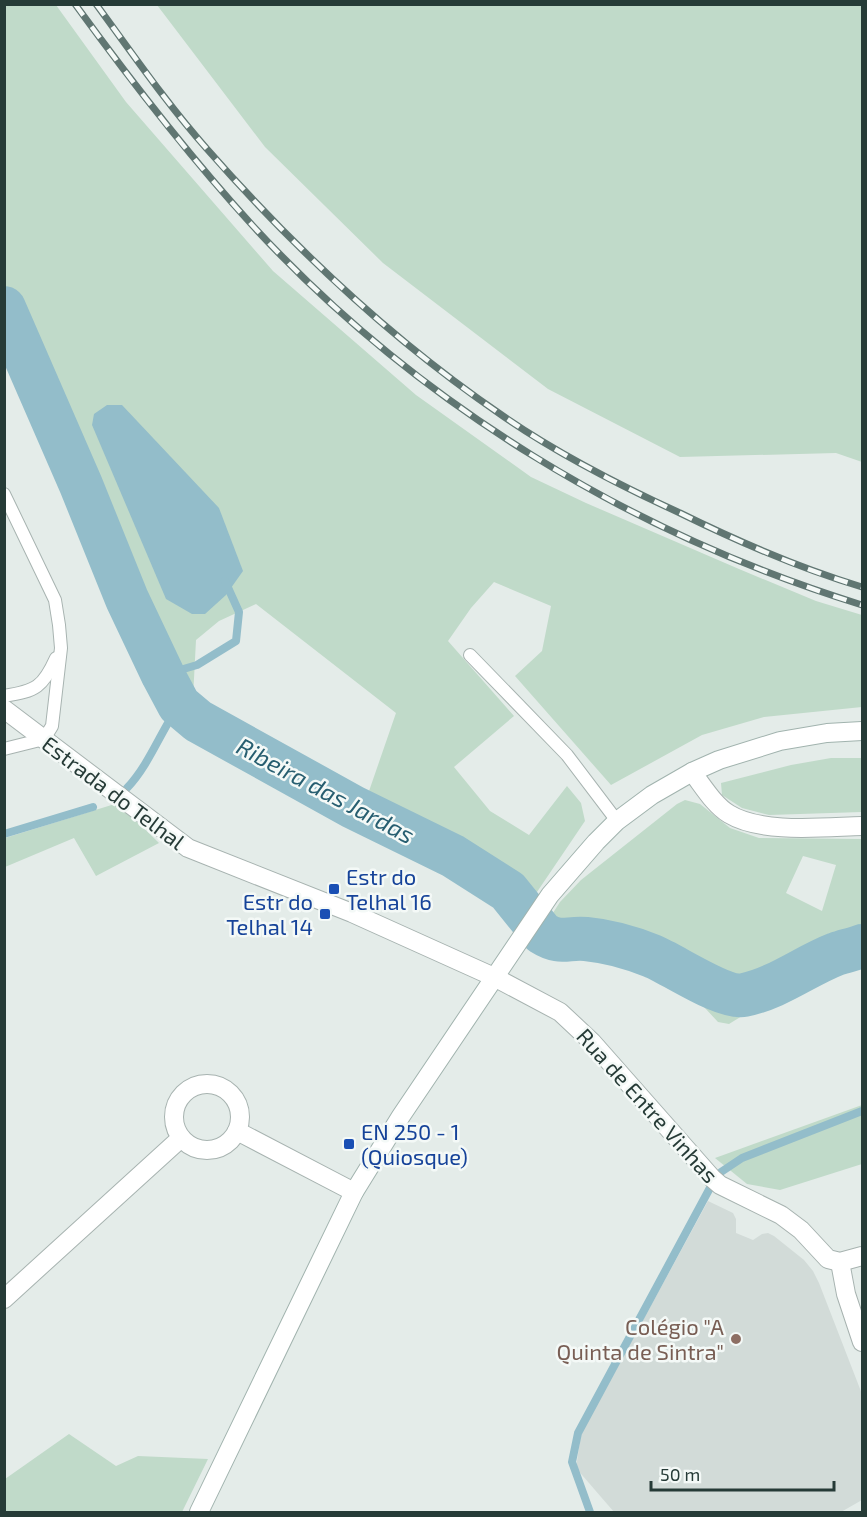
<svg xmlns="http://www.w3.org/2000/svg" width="867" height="1517" viewBox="0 0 867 1517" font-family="'Exo 2',sans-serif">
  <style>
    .built { fill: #d2dbd8 }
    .green { fill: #c0dac9; fill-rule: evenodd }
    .water { fill: #93bdca }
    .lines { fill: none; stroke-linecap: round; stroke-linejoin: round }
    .stream { stroke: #93bdca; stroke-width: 8 }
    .river { stroke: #93bdca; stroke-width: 44 }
    .service-casing { stroke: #a7b3b0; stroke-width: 14 }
    .minor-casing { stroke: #a7b3b0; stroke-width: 20 }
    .tertiary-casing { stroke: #a7b3b0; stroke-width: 20 }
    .secondary-casing { stroke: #a1b3ae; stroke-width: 20 }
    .service { stroke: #fff; stroke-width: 12 }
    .minor { stroke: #fff; stroke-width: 18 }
    .tertiary { stroke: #fff; stroke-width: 18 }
    .secondary { stroke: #fff; stroke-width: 18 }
    .rail-casing { stroke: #607672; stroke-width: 7 }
    .rail { stroke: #f4f9f7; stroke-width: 4.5; stroke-dasharray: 14; stroke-linecap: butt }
    .transit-dot { fill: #1a4fb4; stroke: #f4f9f7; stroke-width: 2 }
    .education-dot { fill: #8d6e63; stroke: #f4f9f7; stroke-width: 2 }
    .labels { text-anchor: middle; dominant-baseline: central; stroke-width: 5; stroke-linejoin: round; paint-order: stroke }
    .street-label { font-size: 22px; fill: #263b37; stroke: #f4f9f7 }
    .transit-label { font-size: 22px; fill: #164399; stroke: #f4f9f7; text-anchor: start }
    .education-label { font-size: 22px; fill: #785e54; stroke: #f4f9f7; text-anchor: end }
    .water-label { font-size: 24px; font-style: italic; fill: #275e70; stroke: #f4f9f7 }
  </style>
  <rect width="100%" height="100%" fill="#e4ece9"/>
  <!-- built -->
  <path class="built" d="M708,1201l25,12 3,6v14l17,7 9,-6 6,-1 6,3 30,24 9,11 6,12 43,111v106l-21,12h-227l-38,-44 5,-34z"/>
  <!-- green -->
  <g class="green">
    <path d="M4,5h52l70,97 147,169 143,124 115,82 55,26 153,66 77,32 46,14v92l-98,10 -62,18 -91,50 -96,-109 27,-25 9,-45 -57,-24 -23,26 -23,33 66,75 -60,51 36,44 39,24 38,-49 14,17 4,18 -69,102 -17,-25 -43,-28 -266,-145 -36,-49 -149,-339zM256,604l140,109 -28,81 -175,-96 3,-58 23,-19z"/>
    <path d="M157,5h705v457l-26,-9 -156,4 -132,-68 -165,-126 -118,-116z"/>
    <path d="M831,758h31v54l-93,3 -27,-7 -20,-13 -1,-12 70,-18z"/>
    <path d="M685,800l15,4 30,24 29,10 103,1v121l-81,32 -52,32 -11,-2 -27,-29 -57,-26 -105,-17 31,-48 21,-22 96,-76zM803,856l33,9 -14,46 -36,-18z"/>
    <path d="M118,803l41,40 -63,33 -22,-38 -69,29v-29z"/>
    <path d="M862,1105v59l-82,26 -33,-6 -32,-26z"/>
    <path d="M69,1434l47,32 22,-10 70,3 -26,53h-177v-33z"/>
  </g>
  <!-- water -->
  <path class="water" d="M107,405h15l97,103 24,63 -17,24 -21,19h-13l-26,-15 -74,-174 2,-11z"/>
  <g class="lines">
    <!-- stream -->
    <g class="stream">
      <path d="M163,675l34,-10 39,-24 3,-29 -14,-31"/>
      <path d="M127,788c22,-23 34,-57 52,-83"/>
      <path d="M4,834l89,-27"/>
      <path d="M721,1172l21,-14 120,-47"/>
      <path d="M590,1512l-18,-50 6,-29 133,-247"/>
    </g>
    <!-- river -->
    <path class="river" d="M4,308l77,177 46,114 36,76 16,30 19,16 155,86 100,49 55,35 34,42c19,12 25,4 44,6 22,2 46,9 66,17 22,9 71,43 92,39 34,-7 61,-29 92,-41 9,-3 18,-5 26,-8"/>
    <defs>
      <g id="service">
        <path d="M4,494l51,106 4,25 2,23 -9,78 -8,13 -40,10"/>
        <path d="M470,655l97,100 50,66"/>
        <path d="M4,696c32,-5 39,-9 52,-38"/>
      </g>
      <g id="minor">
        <path d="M692,772c11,14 22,33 37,42 33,20 95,13 133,12"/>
        <path d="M494,977l66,35 32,30 120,136 8,7 61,30 20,15 27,29 12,3 22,-6"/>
        <circle cx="207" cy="1117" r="33"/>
        <path d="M237,1131l117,61"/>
        <path d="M840,1262l6,32 16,48"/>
        <path d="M4,1299l177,-161"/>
      </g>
      <path id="tertiary" d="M4,709l184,139 164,65 142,64"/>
      <path id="secondary" d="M199,1512l155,-320 47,-76 149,-221 46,-53 21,-21 35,-26 40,-23 27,-12 61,-19 47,-8 35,-2"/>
    </defs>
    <!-- service casing -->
    <use href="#service" class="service-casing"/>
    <!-- minor casing -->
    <use href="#minor" class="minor-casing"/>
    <!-- tertiary casing -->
    <use href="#tertiary" class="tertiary-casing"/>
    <!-- secondary casing -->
    <use href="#secondary" class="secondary-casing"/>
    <!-- service -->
    <use href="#service" class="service"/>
    <!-- minor -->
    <use href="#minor" class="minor"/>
    <!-- tertiary -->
    <use href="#tertiary" class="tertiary"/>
    <!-- secondary -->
    <use href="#secondary" class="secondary"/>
    <defs>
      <g id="rail">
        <path d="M75,4c56,77 114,152 178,222 164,178 379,308 609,379"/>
        <path d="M96,4c36,49 71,100 111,145 88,100 186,192 296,267 55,38 116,69 177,97 59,29 119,55 182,74"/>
      </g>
    </defs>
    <!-- rail casing -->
    <use href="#rail" class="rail-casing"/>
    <!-- rail -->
    <use href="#rail" class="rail"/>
  </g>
  <!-- markers -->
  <g class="transit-dot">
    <rect x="328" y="883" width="12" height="12" rx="3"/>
    <rect x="319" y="908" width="12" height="12" rx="3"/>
    <rect x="343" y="1138" width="12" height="12" rx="3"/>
  </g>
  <circle class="education-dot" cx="736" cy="1339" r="6"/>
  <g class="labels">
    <!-- street labels -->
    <g class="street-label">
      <text transform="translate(114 792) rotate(37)">Estrada do Telhal</text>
      <text transform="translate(648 1105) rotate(48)">Rua de Entre Vinhas</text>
    </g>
    <!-- transit labels -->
    <g class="transit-label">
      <text x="346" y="876">Estr do<tspan x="346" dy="25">Telhal 16</tspan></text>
      <text x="313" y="901" text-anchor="end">Estr do<tspan x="313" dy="25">Telhal 14</tspan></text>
      <text x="361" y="1131">EN 250 - 1<tspan x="361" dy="25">(Quiosque)</tspan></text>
    </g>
    <!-- education labels -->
    <g class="education-label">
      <text x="724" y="1326">Colégio "A<tspan x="724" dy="25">Quinta de Sintra"</tspan></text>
    </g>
    <!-- water labels -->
    <g class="water-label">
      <text transform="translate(326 790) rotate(28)">Ribeira das Jardas</text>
    </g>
  </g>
  <!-- border -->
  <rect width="867" height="1517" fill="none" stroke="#263b37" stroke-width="12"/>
  <!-- scale -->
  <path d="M651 1481v9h183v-9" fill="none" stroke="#263b37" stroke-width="3"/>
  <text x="660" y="1481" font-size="18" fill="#263b37" stroke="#f4f9f7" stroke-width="4.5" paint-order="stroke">50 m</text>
</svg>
